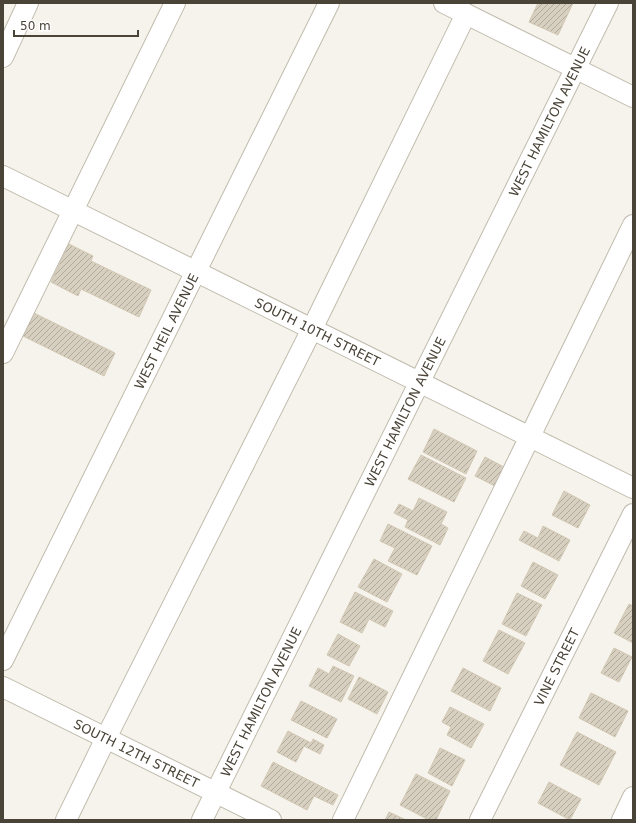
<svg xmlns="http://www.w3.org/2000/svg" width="636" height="823" viewBox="0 0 636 823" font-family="'DejaVu Sans',sans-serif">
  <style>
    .building { fill: url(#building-hatch); stroke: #d2c7b3 }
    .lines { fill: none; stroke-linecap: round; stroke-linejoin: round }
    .minor-casing { stroke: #c1bbad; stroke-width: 22 }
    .minor { stroke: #fff; stroke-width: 20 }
    .labels { text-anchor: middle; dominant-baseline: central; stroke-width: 3; stroke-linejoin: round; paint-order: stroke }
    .street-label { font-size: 13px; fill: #4a4438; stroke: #fff }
  </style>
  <defs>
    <pattern id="building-hatch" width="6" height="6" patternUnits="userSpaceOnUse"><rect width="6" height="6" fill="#d7cfc0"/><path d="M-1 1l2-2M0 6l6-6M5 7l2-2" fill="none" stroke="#b0aa9d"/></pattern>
  </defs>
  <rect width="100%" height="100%" fill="#f5f3eb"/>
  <!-- building -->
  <g class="building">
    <path d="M538,3h35l-15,32 -29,-13z"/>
    <path d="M69,244l24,12 -2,5 60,29 -12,27 -58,-28 -3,7 -27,-14z"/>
    <path d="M34,313l81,40 -11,23 -81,-40z"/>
    <path d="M434,429l43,22 -11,23 -43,-22z"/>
    <path d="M421,455l45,23 -12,24 -46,-23z"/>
    <path d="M485,457l19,10 -9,19 -20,-10z"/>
    <path d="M564,491l26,14 -12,23 -26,-13z"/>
    <path d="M419,498l28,14 -6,12 7,4 -8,17 -35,-18 3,-7 -14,-7 5,-9 14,7z"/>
    <path d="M388,524l44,22 -15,29 -29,-14 7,-13 -15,-7z"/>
    <path d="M543,526l27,14 -11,21 -40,-21 5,-9 14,7z"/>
    <path d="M374,559l28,15 -15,28 -29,-15z"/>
    <path d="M533,562l25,13 -13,24 -24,-13z"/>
    <path d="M355,592l38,19 -8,16 -16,-8 -7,14 -22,-11z"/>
    <path d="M517,593l25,12 -16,31 -24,-12z"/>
    <path d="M629,604l4,2v37l-19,-10z"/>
    <path d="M499,630l26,13 -17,31 -25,-13z"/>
    <path d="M338,634l22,12 -11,20 -22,-11z"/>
    <path d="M614,648l18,9 -13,25 -18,-9z"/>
    <path d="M333,666l21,10 -13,26 -32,-16 9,-18 11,6z"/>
    <path d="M463,668l38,20 -11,23 -39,-20z"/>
    <path d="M359,677l29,15 -11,22 -29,-15z"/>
    <path d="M591,693l37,18 -13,26 -36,-19z"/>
    <path d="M301,701l36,18 -10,19 -36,-18z"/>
    <path d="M450,707l34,17 -13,24 -24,-13 4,-8 -9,-5z"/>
    <path d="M288,731l23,12 2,-4 11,6 -4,9 -16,-8 -8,16 -19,-10z"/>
    <path d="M577,732l39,20 -17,33 -39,-20z"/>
    <path d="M440,748l25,12 -13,26 -24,-13z"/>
    <path d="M273,762l65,33 -5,10 -19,-9 -7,14 -46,-24z"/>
    <path d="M416,774l34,17 -14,29h-7l-29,-15z"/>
    <path d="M549,782l32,17 -11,21 -32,-17z"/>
    <path d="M389,812l17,8h-21z"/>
  </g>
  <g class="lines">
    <defs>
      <g id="minor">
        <path d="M444,3l189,94"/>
        <path d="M3,57l25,-54"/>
        <path id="s1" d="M3,176l630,312"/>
        <path d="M3,353l172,-350"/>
        <path id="s2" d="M3,660l326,-657"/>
        <path id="s3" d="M3,687l268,133"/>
        <path d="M66,820l40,-82 206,-409 154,-315"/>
        <path id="s4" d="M202,820l406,-817"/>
        <path d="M343,820l290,-595"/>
        <path id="s5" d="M480,820l153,-306"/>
        <path d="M622,820l11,-23"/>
      </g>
    </defs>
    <!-- minor casing -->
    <use href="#minor" class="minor-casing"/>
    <!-- minor -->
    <use href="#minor" class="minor"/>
  </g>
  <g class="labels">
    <!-- street labels -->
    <g class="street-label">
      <text stroke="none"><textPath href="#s4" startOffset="780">WEST HAMILTON AVENUE</textPath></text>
      <text stroke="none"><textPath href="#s2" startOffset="367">WEST HEIL AVENUE</textPath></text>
      <text stroke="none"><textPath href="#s1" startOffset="351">SOUTH 10TH STREET</textPath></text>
      <text stroke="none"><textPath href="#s4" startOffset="456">WEST HAMILTON AVENUE</textPath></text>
      <text stroke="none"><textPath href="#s5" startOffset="171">VINE STREET</textPath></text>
      <text stroke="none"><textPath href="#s4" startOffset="132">WEST HAMILTON AVENUE</textPath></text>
      <text stroke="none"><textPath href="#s3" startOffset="149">SOUTH 12TH STREET</textPath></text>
    </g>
  </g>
  <!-- border -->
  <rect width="636" height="823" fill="none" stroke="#4a4438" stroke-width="8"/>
  <!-- scale -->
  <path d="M14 30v6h124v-6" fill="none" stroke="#4a4438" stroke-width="2"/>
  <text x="20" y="30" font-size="12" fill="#4a4438" stroke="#ffffff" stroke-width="3" paint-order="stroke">50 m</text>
</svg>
